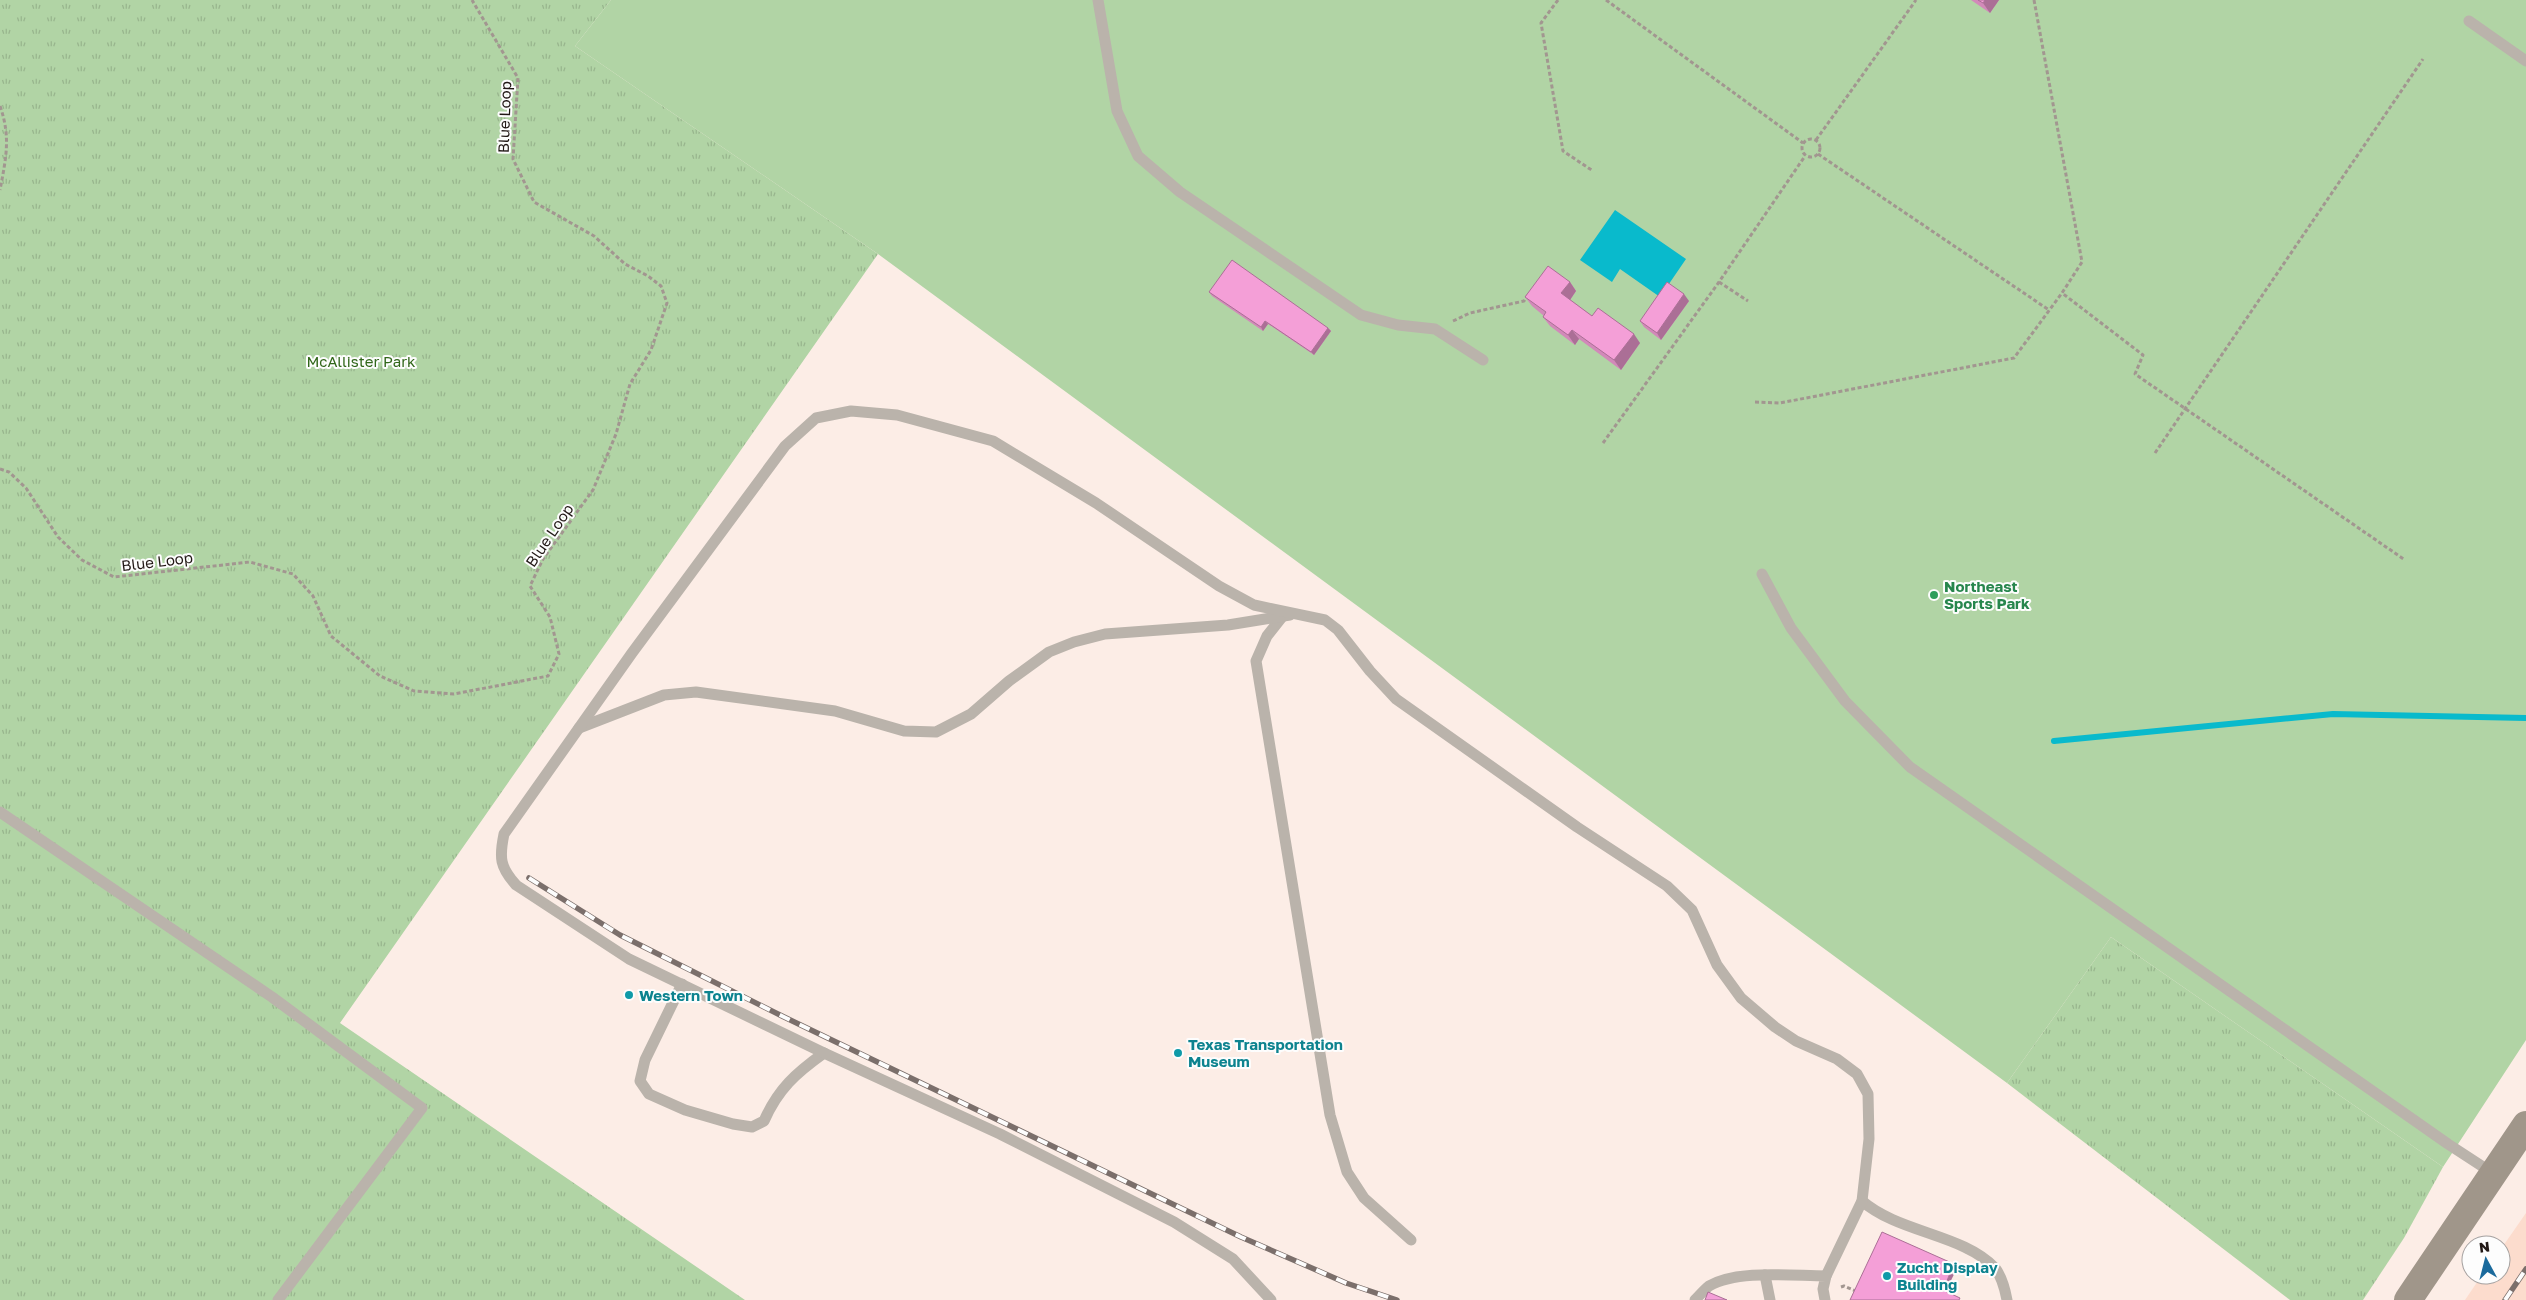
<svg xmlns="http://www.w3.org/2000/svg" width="2526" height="1300" viewBox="0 0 2526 1300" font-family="'Golos Text',sans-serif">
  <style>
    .built { fill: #fcdccd }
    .grass { fill: url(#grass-tufts) }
    .pitch { fill: #b1d4a5 }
    .water { fill: #09bacc }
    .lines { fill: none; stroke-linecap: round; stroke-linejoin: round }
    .stream { stroke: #09bacc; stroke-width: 6 }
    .path { stroke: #a29690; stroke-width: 3; stroke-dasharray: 4 2.5; stroke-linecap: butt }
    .lane { stroke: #bab3ab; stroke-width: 11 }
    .secondary { stroke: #a0968a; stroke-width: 28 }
    .rail-casing { stroke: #7b6f6b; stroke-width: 5.5 }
    .rail { stroke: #fdfdfd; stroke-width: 4; stroke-dasharray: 11; stroke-linecap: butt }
    .wall { fill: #d289b9 }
    .shaded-wall { fill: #ab6f96 }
    .building { fill: #f49fd7; stroke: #ab6f96 }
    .leisure-dot { fill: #2e9e5b; stroke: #fdfdfd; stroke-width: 2 }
    .culture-dot { fill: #0f9aa8; stroke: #fdfdfd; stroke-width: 2 }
    .labels { text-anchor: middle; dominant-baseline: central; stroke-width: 4; stroke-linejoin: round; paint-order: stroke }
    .street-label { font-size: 15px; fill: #211815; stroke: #fdfdfd }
    .park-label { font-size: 15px; fill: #31671a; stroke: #fdfdfd }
    .leisure-label { font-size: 15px; font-weight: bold; fill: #27864d; stroke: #fdfdfd; text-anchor: start }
    .culture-label { font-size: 15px; font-weight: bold; fill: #0d838f; stroke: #fdfdfd; text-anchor: start }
  </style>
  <defs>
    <pattern id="grass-tufts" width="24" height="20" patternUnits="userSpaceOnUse" patternTransform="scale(1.25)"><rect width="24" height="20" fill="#b1d4a5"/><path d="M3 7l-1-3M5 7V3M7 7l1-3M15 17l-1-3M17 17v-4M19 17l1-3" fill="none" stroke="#98b58d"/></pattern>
  </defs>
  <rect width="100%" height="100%" fill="#fcede6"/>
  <!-- built -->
  <path class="built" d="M2526,1213v87h-61l17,-25h19v-26z"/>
  <!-- grass -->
  <g class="grass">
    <path d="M0,0h611l-36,46 303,208 -538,769 405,277h-745z"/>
    <path d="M2111,937l332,230 -39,71 -41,62h-73l-283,-217z"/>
  </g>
  <!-- pitch -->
  <path class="pitch" d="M611,0h1915v1040l-83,127 -332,-230 -104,146 -1129,-829 -303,-208z"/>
  <!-- water -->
  <path class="water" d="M1615,210l71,49 -26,38 -40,-28 -8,13 -32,-22z"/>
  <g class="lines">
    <!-- stream -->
    <path class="stream" d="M2054,741l279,-27 193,4"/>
    <!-- path -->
    <g class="path">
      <path d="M1558,0l-17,23 22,128 30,20"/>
      <path d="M1606,0l197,143"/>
      <path d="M2034,0l48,262 -20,31 81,62 -8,19 270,186"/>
      <path d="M0,106c11,31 6,52 0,84"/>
      <circle cx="1811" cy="148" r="9"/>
      <path d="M1816,140l100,-140"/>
      <path d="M1818,154l231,156"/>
      <path d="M1719,282l29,19"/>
      <path d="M1453,321l17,-8 54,-12 4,-6"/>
      <path d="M1755,402l25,1 234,-45 48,-65"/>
      <path d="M1603,443l116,-161 86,-126"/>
      <path d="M2155,453l268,-394"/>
      <path d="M0,469l9,3 17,16 32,49 24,23 32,17 136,-15 43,12 20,22 18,40 49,40 34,15 40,3 94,-18 11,-22 -9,-37 -20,-31 13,-27 50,-69 23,-56 14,-50 21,-34 16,-47 -6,-17 -13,-10 -23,-12 -31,-28 -60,-34 -21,-43 5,-81 -46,-78"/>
      <path d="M1841,1287l3,-1 14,6"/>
    </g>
    <!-- lane -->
    <g class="lane">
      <path d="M1098,0l19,111 21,45 42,36 181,123 37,10 37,4 48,31"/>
      <path d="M2469,21l57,40"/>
      <path d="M1762,574l29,54 54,73 65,66 538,377 46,30"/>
      <path d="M1282,617l-15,19 -11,25 74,454 17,57 17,26 47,42"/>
      <path d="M579,728l85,-33 32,-3 139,19 69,20 32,1 35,-18 38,-33 40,-29 25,-10 31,-8 123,-9 62,-10"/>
      <path d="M0,812l272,185 150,111 -144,192"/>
      <path d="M682,984l-37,76 -5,21 9,13 36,16 48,14 19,3 12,-6c14,-32 32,-48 60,-68"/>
      <path d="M1862,1201c37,32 101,33 133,67 7,9 10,21 12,32"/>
      <path d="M1765,1275l5,25"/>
      <path d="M1271,1300l-38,-41 -59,-37 -174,-88 -176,-81 -195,-94 -113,-74c-16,-18 -17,-27 -12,-51l128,-181 153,-207 31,-28 35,-7 46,4 96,26 103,62 123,83 35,19 71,15 13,10 32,41 26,28 181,128 90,59 25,24 25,55 24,33 34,29 21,14 41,18 20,15 11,20 1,45 -7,62 -36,75"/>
      <path d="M1695,1300c4,-4 9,-10 14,-14 29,-17 84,-10 117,-10l-3,13 2,11"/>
    </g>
    <!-- secondary -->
    <path class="secondary" d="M2408,1300l118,-175"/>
    <defs>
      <g id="rail">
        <path d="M529,878l91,57 162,81 459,221 105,46 51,17"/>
        <path d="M2505,1300l21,-31"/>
      </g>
    </defs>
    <!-- rail casing -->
    <use href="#rail" class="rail-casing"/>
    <!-- rail -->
    <use href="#rail" class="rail"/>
  </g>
  <!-- wall -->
  <g class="wall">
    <path d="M1971,0h28l-9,13z"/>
    <path d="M1570,282l6,9 -6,9 22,16 48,27 -19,27 -42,-31 -4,6 -25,-19 -7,-9 1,-1 -12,-10 -7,-9z"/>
    <path d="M1209,292l119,36 3,3 -17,24 -46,-31 -5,7 -51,-35z"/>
    <path d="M1689,301l-28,39 -17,-13 -4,-6z"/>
  </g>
  <!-- shaded-wall -->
  <g class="shaded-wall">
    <path d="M1985,0h14l-9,13 -7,-10z"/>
    <path d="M1570,282l6,9 -8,12 -7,-10z"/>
    <path d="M1684,294l5,7 -28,39 -4,-7z"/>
    <path d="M1265,321l3,3 -5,7 -2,-4z"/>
    <path d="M1328,328l3,3 -17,24 -3,-3z"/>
    <path d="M1572,330l7,9 -4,6 -7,-10z"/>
    <path d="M1634,334l6,9 -19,27 -7,-10z"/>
    <path d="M1954,1264l3,4 -12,25 -2,-3z"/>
  </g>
  <!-- building -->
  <g class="building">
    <path d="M1978,0h7l-2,3z"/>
    <path d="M1232,260l96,68 -17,24 -46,-31 -4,6 -52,-35z"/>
    <path d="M1548,266l22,16 -9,11 31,23 6,-8 36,26 -20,26 -42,-30 -4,5 -25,-18 3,-5 -21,-15z"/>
    <path d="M1667,282l17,12 -27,39 -17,-12z"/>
    <path d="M1882,1232l72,32 -11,26 17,8 -1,2h-109z"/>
    <path d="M1708,1292l19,8h-22z"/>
  </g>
  <!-- markers -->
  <circle class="leisure-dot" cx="1934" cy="595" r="5"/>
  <g class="culture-dot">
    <circle cx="629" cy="995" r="5"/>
    <circle cx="1178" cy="1053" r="5"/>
    <circle cx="1887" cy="1276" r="5"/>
  </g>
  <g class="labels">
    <!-- street labels -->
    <g class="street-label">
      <text transform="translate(504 117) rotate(-88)">Blue Loop</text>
      <text transform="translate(549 535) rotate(-56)">Blue Loop</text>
      <text transform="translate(157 561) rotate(-7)">Blue Loop</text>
    </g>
    <!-- park labels -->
    <g class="park-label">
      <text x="361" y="361">McAllister Park</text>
    </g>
    <!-- leisure labels -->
    <g class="leisure-label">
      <text x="1944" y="586">Northeast<tspan x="1944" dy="17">Sports Park</tspan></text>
    </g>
    <!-- culture labels -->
    <g class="culture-label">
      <text x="639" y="995">Western Town</text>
      <text x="1188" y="1044">Texas Transportation<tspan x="1188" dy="17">Museum</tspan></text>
      <text x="1897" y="1267">Zucht Display<tspan x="1897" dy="17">Building</tspan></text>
    </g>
  </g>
  <!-- north arrow -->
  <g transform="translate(2486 1260) rotate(353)"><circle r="24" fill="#fdfdfd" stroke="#a5a1a0"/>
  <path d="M0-4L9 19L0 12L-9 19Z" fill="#1b6a9c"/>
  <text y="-8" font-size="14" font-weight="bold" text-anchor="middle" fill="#211815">N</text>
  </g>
</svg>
